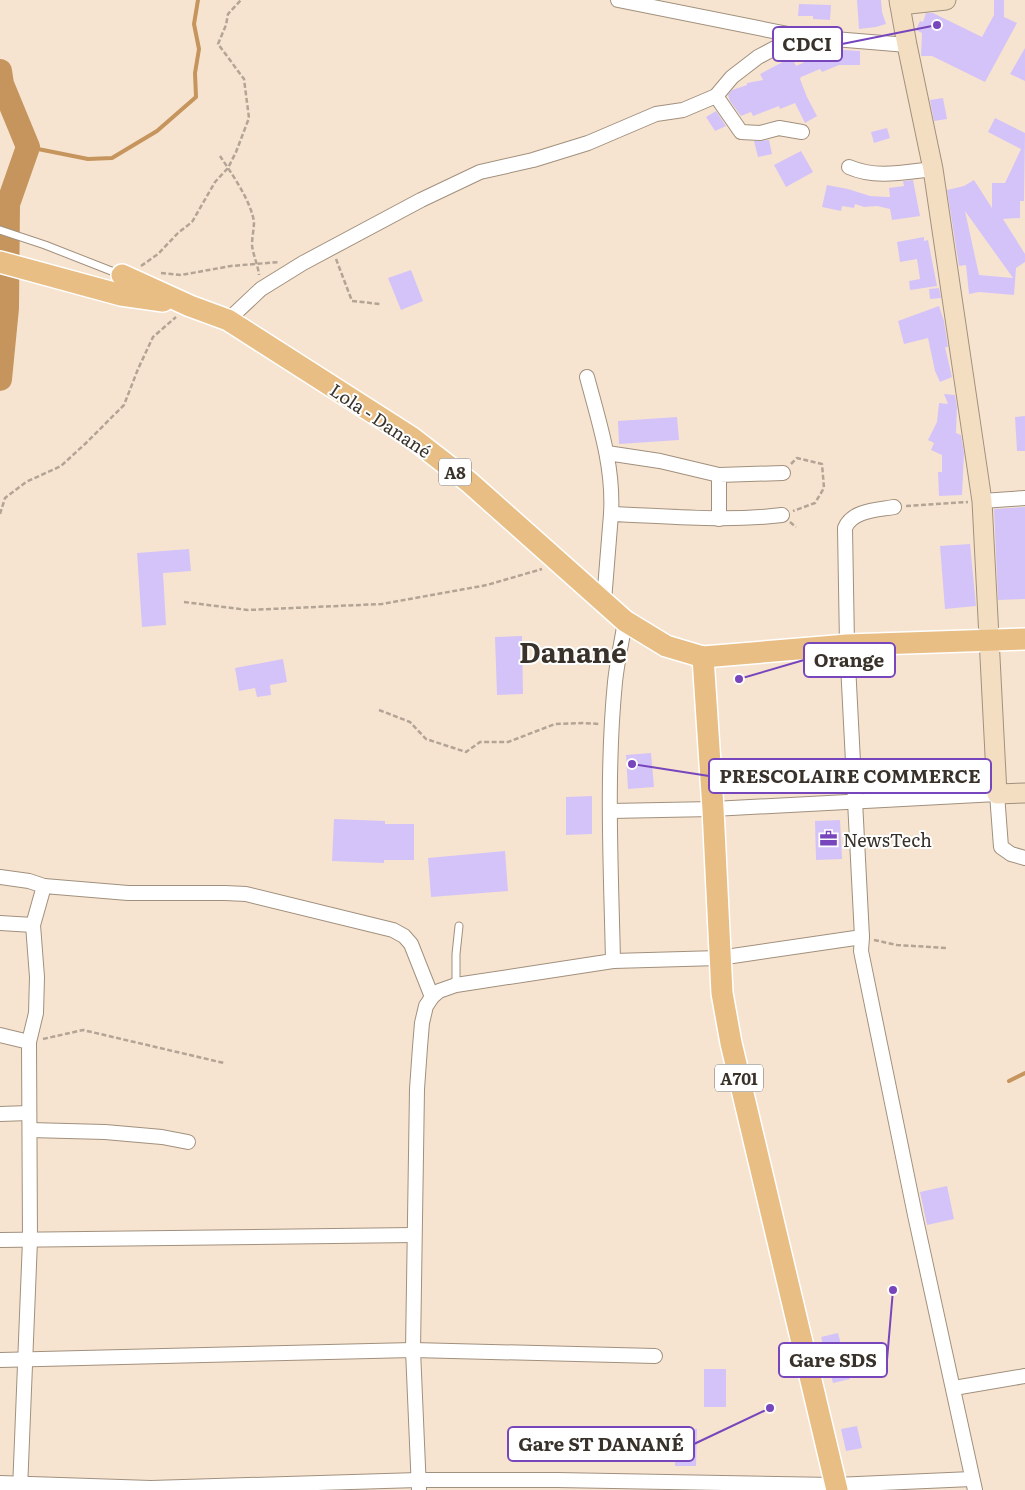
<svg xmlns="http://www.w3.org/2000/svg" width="1025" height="1490" viewBox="0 0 1025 1490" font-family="Literata,serif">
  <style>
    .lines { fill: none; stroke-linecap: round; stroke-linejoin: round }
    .stream { stroke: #c5955d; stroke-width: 4 }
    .river { stroke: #c5955d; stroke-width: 24 }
    .building { fill: #d4c3f8; fill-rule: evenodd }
    .lane-casing { stroke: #a1907d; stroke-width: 9 }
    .street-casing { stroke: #a1907d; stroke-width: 16 }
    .secondary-casing { stroke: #a1907d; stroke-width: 21 }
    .primary-casing { stroke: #fff; stroke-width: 24 }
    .path { stroke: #b3a495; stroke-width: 2.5; stroke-dasharray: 5 2.5; stroke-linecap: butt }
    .lane { stroke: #fff; stroke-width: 7 }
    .street { stroke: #fff; stroke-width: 14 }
    .secondary { stroke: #f3dec2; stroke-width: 19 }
    .primary { stroke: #e8be84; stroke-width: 21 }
    .labels { text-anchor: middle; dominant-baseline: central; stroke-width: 4; stroke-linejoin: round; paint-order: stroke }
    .shield { fill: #fff; stroke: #74706b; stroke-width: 1 }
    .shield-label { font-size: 16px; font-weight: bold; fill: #39322b }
    .street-label { font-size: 18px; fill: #39322b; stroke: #fff }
    .poi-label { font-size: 18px; fill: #39322b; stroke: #fff; text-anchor: start }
    .town-label { font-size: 28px; font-weight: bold; fill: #39322b; stroke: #fff }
    .leader { fill: none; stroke: #7745bc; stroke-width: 2 }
    .callout-dot { fill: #7745bc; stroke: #fff; stroke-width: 2 }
    .callout { fill: #fff; stroke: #7745bc; stroke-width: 2 }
    .callout-label { font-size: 19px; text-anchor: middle; font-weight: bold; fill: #39322b }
  </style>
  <rect width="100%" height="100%" fill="#f7e4d0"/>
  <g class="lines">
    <!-- stream -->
    <g class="stream">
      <path d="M28,147l60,12 24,-1 45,-27 39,-34 -1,-24 4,-24 -5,-25 4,-24"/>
      <path d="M1009,1081l16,-8"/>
    </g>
    <!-- river -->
    <path class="river" d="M0,71l2,13 26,63 -20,57 -1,104 -7,71"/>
  </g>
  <!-- building -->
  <g class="building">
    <path d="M857,0h24l1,12 4,12 -10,3 -17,2z"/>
    <path d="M994,0h10v17l13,6 -32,59 -53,-26h-11l1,-23 -6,-3 4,-9 3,1 3,-9h7l49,24 12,-22z"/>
    <path d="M799,4l32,1 -1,15 -17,-1v-3h-15z"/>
    <path d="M1025,48v33l-15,-7z"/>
    <path d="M843,49v1l17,1v14h-21l-17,7 -2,-3 -19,8 -1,2 7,18 10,19 -12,7 -10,-20 -15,6 -1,-3 -26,10 -2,-4 -10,4 -11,-15 -2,-6 4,-5 15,-5v-2l16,-3 -3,-6 32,-17 4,9 33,-15z"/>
    <path d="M943,98l4,21 -13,2 -4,-21z"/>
    <path d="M716,111l10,15 -11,5 -9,-14z"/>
    <path d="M995,118l30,15 -1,68h-4v17l-17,1 22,35v8l-9,6 -2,27 -35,-3 -10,2 -3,-29 -7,1 -12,-76 17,-4 10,-6 18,28v-25h13l16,-34 -33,-17zM965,211l48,67 -34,-3z"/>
    <path d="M887,128l3,10 -16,5 -3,-11z"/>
    <path d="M769,140l3,14 -14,3 -4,-16z"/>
    <path d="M801,151l12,21 -27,15 -12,-22z"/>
    <path d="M913,180l7,36 -28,4 -2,-11 -13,-3 -13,1 -9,-3 -1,4 -12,-2 -1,5 -19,-4 5,-22 21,4 22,7 18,1h2l-1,-9 15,-2 -1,-5z"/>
    <path d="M924,237v4l4,-1 9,46 -27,4 -1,-9 11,-2 -3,-20 -17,3 -3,-20z"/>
    <path d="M411,270l12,31 -22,9 -13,-32z"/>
    <path d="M939,288l2,10 -11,1 -1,-10z"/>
    <path d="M939,306l5,15 4,26h-3l7,30 -12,5 -5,-11 -7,-33 -24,6 -6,-23z"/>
    <path d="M944,394l11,1 2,12 -1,26 5,2 3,18 -2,42 -23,1 -1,-24h4v-17l-11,-5 3,-7 -6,-3 9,-18 2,-19 9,1z"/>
    <path d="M1025,416v35h-8l-2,-34z"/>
    <path d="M677,417l2,23 -60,4 -1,-23z"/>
    <path d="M1025,507v92l-27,1 -4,-91z"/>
    <path d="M970,544l6,62 -31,3 -5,-63z"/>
    <path d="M189,549l2,22 -28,2 3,52 -24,2 -5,-74z"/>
    <path d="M522,636l1,58 -26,1 -2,-58z"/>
    <path d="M283,659l4,23 -17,3 1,10 -14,2 -2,-9 -16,3 -4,-23z"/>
    <path d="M651,753l3,34 -26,2 -2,-34z"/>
    <path d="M592,796v38l-26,1v-38z"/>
    <path d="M334,819l51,2v3h29v36h-30v3l-52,-2z"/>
    <path d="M840,820l2,39 -26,1 -1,-39z"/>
    <path d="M505,851l3,40 -77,6 -3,-39z"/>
    <path d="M947,1186l7,33 -27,6 -7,-33z"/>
    <path d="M838,1333l12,46 -17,4 -12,-46z"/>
    <rect x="704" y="1369" width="22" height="38"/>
    <path d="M857,1426l5,22 -16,3 -5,-22z"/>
    <path d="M675,1429h22l-1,37h-21z"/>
  </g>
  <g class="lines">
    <defs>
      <g id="lane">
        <path d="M0,230l45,15 74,29"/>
        <path d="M456,985v-31l3,-28"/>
      </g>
      <g id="street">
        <path d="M618,0l180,36 109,9"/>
        <path d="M716,96l25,36 19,1 19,-5 23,4"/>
        <path d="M849,167c27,12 56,5 84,2"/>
        <path d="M228,320l33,-31 42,-26 118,-63 59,-28 53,-12 55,-17 68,-29 27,-4 33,-14 16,-19 26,-20 40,-21"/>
        <path d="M587,377c12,45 27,90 24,137"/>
        <path d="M607,453l53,8 59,14"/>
        <path d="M982,501l43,-3"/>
        <path d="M894,507c-16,3 -42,3 -49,21l2,117 15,292 -1,14 54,264 60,275"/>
        <path d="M719,519v-44l64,-2"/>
        <path d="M604,601l7,-87c57,2 114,8 171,1"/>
        <path d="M610,811l103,-2 284,-15 4,53 10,7 14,4"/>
        <path d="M0,877l29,4 15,5"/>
        <path d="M0,923l33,2"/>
        <path d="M613,961l106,-3 143,-21"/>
        <path d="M0,1035l29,7"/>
        <path d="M0,1114l29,-1"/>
        <path d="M30,1130l75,2 57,5 26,5"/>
        <path d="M0,1240l414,-5"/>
        <path d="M0,1360l413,-10 242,6"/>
        <path d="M954,1388l71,-12"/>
        <path d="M0,1483l151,5 267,-8h139l278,5 137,-6"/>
        <path d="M20,1490l10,-250 -1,-198 7,-29 1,-36 -4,-52 11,-39 84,7h97l21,1 147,36 11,6 7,8 21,53"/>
        <path d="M419,1490l-6,-140 4,-261 3,-42 2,-24 4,-17 6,-9 7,-6 17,-6 157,-24c-2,-93 -7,-187 2,-279 2,-20 7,-41 10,-61"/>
      </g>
      <g id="secondary">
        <path d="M899,0l8,45 26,124 49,332 15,293 28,-1"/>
        <path d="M900,5l46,-5"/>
      </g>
      <g id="primary">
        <path d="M0,262l121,33 42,6"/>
        <path d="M122,275l68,31 38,14 183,117 58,45 156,139 41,25 37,11 144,-12 178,-6"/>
        <path d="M703,657l10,152 9,184 9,50 106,447"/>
      </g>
    </defs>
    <!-- lane casing -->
    <use href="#lane" class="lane-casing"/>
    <!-- street casing -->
    <use href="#street" class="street-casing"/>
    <!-- secondary casing -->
    <use href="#secondary" class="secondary-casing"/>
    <!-- primary casing -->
    <use href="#primary" class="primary-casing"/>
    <!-- path -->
    <g class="path">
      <path d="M220,156c12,18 31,45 34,66 0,7 -2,15 -2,23 1,10 6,20 7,30"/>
      <path d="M336,259l16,42 28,3"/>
      <path d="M141,266l17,-12 20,-21 14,-11 23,-40 13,-14 8,-16 13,-34 -5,-39 -26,-35 8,-19 2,-11 13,-14"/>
      <path d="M161,273l20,2 50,-9 48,-4"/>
      <path d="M791,464l6,-6 25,6 2,24 -9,15 -22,8"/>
      <path d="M906,506l62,-4"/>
      <path d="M0,514l5,-16 21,-16 35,-16 25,-23 38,-38 14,-36 15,-32 23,-20"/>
      <path d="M790,522l6,5"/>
      <path d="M184,602l64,8 134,-6 105,-19 55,-16"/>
      <path d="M379,710l31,12 16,17 40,13 14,-10h28l47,-18 28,-1 17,1"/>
      <path d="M874,940l23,5 50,3"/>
      <path d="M43,1039l40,-9 141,33"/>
    </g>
    <!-- lane -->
    <use href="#lane" class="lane"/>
    <!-- street -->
    <use href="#street" class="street"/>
    <!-- secondary -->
    <use href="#secondary" class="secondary"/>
    <!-- primary -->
    <use href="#primary" class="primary"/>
  </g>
  <!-- icons -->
  <defs>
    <symbol id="office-bare" viewBox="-9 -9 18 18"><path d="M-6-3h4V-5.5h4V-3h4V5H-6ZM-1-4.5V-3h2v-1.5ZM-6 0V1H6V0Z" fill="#7745bc" stroke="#fff" stroke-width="2.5" paint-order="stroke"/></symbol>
  </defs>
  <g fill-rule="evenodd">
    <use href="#office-bare" x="816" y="826" width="25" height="25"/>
  </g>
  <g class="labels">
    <!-- shield labels -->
    <g class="shield">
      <rect x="439" y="458.5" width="32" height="27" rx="4"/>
      <rect x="715" y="1064.5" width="48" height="27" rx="4"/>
    </g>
    <g class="shield-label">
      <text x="455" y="472">A8</text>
      <text x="739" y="1078">A701</text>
    </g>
    <!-- street labels -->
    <g class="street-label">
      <text transform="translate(381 420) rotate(34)">Lola - Danané</text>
    </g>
    <!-- poi labels -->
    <g class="poi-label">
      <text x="843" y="839">NewsTech</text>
    </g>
    <!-- town labels -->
    <g class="town-label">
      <text x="573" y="651">Danané</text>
    </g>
  </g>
  <!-- callouts -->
  <path class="leader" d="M937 25L842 44M739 679L804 660M632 764L709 776M893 1290L887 1360M770 1408L694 1444"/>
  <g class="callout-dot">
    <circle cx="937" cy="25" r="5"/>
    <circle cx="739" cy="679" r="5"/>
    <circle cx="632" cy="764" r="5"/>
    <circle cx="893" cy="1290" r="5"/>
    <circle cx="770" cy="1408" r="5"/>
  </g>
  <g class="callout">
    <rect x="773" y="27" width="69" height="34" rx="5"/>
    <rect x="804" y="643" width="91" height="34" rx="5"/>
    <rect x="709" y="759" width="282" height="34" rx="5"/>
    <rect x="779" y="1343" width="108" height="34" rx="5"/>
    <rect x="508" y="1427" width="186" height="34" rx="5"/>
  </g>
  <g class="callout-label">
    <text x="807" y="51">CDCI</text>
    <text x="849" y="667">Orange</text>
    <text x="850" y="783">PRESCOLAIRE COMMERCE</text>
    <text x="833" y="1367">Gare SDS</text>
    <text x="601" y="1451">Gare ST DANANÉ</text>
  </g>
</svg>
